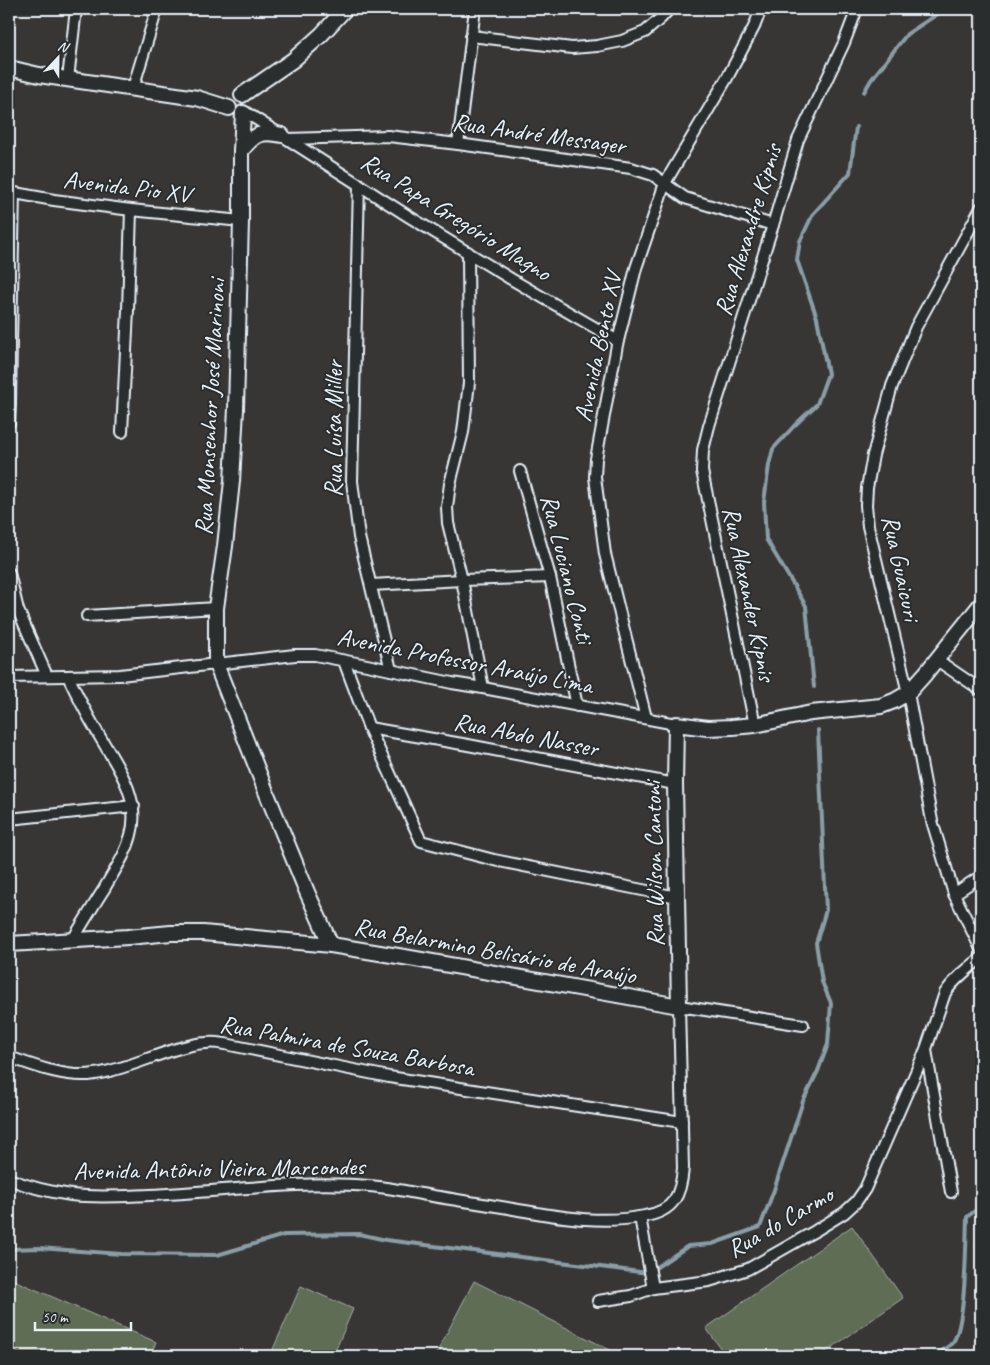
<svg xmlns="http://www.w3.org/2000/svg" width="990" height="1365" viewBox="0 0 990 1365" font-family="Caveat,sans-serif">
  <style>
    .green { fill: #606d54; stroke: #a4afa6 }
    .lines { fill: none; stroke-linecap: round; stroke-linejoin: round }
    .stream { stroke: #8a9ea7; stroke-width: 4 }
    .minor-casing { stroke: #e8f1f8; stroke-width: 14 }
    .tertiary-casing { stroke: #e8f1f8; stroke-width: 18 }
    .minor { stroke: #2a2d2e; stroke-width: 10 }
    .tertiary { stroke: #2a2d2e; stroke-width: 14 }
    .labels { text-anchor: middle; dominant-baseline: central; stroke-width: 4; stroke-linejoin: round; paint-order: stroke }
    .street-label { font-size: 25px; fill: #e8f1f8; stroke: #2a2d2e }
  </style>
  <rect width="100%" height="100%" fill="#373635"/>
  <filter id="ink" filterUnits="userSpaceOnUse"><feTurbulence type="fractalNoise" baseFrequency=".02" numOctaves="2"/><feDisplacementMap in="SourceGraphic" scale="10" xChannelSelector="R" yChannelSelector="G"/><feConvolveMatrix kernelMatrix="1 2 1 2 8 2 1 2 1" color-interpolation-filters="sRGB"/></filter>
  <g filter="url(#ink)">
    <!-- green -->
    <g class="green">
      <path d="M852,1226l51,72 -83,58h-94l-20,-28z"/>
      <path d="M9,1278l147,64 -6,14h-141z"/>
      <path d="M474,1281l148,75h-187z"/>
      <path d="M301,1286l52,23 -20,47h-63z"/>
    </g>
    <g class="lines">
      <!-- stream -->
      <g class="stream">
        <path d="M864,92l7,-12 36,-46 38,-25"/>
        <path d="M814,687l-8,-81 -40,-67 -2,-37 5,-37 4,-16 21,-23 23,-22 11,-30 -11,-56 -20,-58 3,-19 13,-27 37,-41 6,-46"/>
        <path d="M9,1249l30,-1 82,6 96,1 67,-20 75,-1 27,6 262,33 40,-27 24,-2 48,-17 14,-37 29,-89 15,-30 10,-27 3,-41 -9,-21 -6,-39 10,-33 -8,-180"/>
        <path d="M934,1356c6,-4 15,-9 19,-14 13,-18 13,-100 14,-125l14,-11"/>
      </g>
      <defs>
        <g id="minor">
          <path d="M471,36l101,12 25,-2 25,-5 23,-9 16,-14 8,-9"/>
          <path d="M68,79l8,-70"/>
          <path d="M133,88l24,-79"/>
          <path d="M245,112l163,104 103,63 107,62"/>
          <path d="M288,139l100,-3 70,8 173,24 22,7 32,23 88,27"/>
          <path d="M458,144l17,-135"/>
          <path d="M359,184l-7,297 7,56 32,133"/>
          <path d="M9,192l45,8 77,10 110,11"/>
          <path d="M981,208l-65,119 -24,59 -19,69 -6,33 -1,17 2,21 40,167 24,128 22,73 27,55"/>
          <path d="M468,252l1,131 -6,49 -13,52 -3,23 1,16 14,57 21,108"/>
          <path d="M9,423l1,-18 1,-64 3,-148"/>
          <path d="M122,432l6,-122 3,-100"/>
          <path d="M520,471l30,106 27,129"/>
          <path d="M9,573l9,37 29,66"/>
          <path d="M371,585l91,-5 88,-3"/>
          <path d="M87,616l129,-8"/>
          <path d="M937,660l44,30"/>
          <path d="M344,661l25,67 52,113 73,19 183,37"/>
          <path d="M68,676c9,19 18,37 28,54 18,32 46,66 35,105 -5,20 -17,36 -27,54 -11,17 -21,34 -32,52"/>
          <path d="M9,677l111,-2 175,-20h20l52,10 85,18 31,5 193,36"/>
          <path d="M646,718l-41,-164 -10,-77 1,-18 21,-114 19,-77 29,-85 62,-105 27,-51 7,-18"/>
          <path d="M755,725l-53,-254 1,-21 6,-24 64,-201 25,-85 46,-97 13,-34"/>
          <path d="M369,728l99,17 207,39"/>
          <path d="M9,819l125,-13"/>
          <path d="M954,894l27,-18"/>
          <path d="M926,1050l25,142"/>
          <path d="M9,1057c25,9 59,22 86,17 29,-4 56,-18 85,-26 8,-2 17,-5 26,-5 6,-1 13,0 19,1l164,33 293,45"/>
          <path d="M9,1179c20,8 41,13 62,16 26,3 53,1 79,0 73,-3 146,-15 219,-9 17,1 35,5 52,8 35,6 70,11 104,17 40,7 80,13 120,5 29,-5 36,-21 38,-48l-4,-162 124,19"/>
          <path d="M640,1217l13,71"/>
          <path d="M598,1301l33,-5 22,-8 56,-7 39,-12 67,-38 29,-18 12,-11 9,-13 61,-140 19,-56c9,-14 23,-24 36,-35"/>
        </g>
        <g id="tertiary">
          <path d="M9,68l30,7 158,23 32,10"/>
          <path d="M242,95l51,-35 28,-25 24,-26"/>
          <path d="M243,113l-2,38v70l-5,188 -4,72 -7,65 -9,62v56l51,130 40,98 24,53"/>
          <path d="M241,151c13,-16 19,-21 41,-16"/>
          <path d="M9,944l119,-7 43,-4h32l128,12 79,13 269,48 -4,-222 1,-60 32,4 24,-1 23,-2 56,-12 70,-7 13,-5 14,-8 17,-19 56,-70"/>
        </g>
      </defs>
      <!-- minor casing -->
      <use href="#minor" class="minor-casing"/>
      <!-- tertiary casing -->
      <use href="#tertiary" class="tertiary-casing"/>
      <!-- minor -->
      <use href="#minor" class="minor"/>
      <!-- tertiary -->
      <use href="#tertiary" class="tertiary"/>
    </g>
  </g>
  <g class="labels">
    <!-- street labels -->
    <g class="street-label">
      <text transform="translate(539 134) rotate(8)">Rua André Messager</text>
      <text transform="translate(127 187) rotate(7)">Avenida Pio XV</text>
      <text transform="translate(456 217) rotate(32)">Rua Papa Gregório Magno</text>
      <text transform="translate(748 230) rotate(-73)">Rua Alexandre Kipnis</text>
      <text transform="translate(598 347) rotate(-78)">Avenida Bento XV</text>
      <text transform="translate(210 407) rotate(-87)">Rua Monsenhor José Marinoni</text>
      <text transform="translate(334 429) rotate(-90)">Rua Luísa Miller</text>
      <text transform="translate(901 568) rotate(78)">Rua Guaicuri</text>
      <text transform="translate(567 569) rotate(76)">Rua Luciano Conti</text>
      <text transform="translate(749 594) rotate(78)">Rua Alexander Kipnis</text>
      <text transform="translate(465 661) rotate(11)">Avenida Professor Araújo Lima</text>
      <text transform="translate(526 735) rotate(11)">Rua Abdo Nasser</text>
      <text transform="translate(654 864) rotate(-91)">Rua Wilson Cantoni</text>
      <text transform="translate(495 951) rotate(10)">Rua Belarmino Belisário de Araújo</text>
      <text transform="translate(347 1046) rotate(10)">Rua Palmira de Souza Barbosa</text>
      <text transform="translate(219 1169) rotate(-1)">Avenida Antônio Vieira Marcondes</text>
      <text transform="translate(780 1222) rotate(-30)">Rua do Carmo</text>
    </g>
  </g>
  <!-- margin -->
  <rect width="990" height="1365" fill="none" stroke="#2a2d2e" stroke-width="30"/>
  <rect x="15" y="15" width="960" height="1335" fill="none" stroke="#e8f1f8" stroke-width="2" filter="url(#ink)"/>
  <!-- north arrow -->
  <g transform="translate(58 58) rotate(22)" stroke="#2a2d2e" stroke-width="4" paint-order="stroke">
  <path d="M0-4L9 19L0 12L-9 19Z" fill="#e8f1f8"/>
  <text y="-8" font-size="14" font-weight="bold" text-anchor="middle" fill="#e8f1f8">N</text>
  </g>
  <!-- scale -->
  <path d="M35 1322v8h96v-8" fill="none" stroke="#e8f1f8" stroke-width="2.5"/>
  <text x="42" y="1322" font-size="15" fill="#e8f1f8" stroke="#2a2d2e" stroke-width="4" paint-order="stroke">50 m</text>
</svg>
